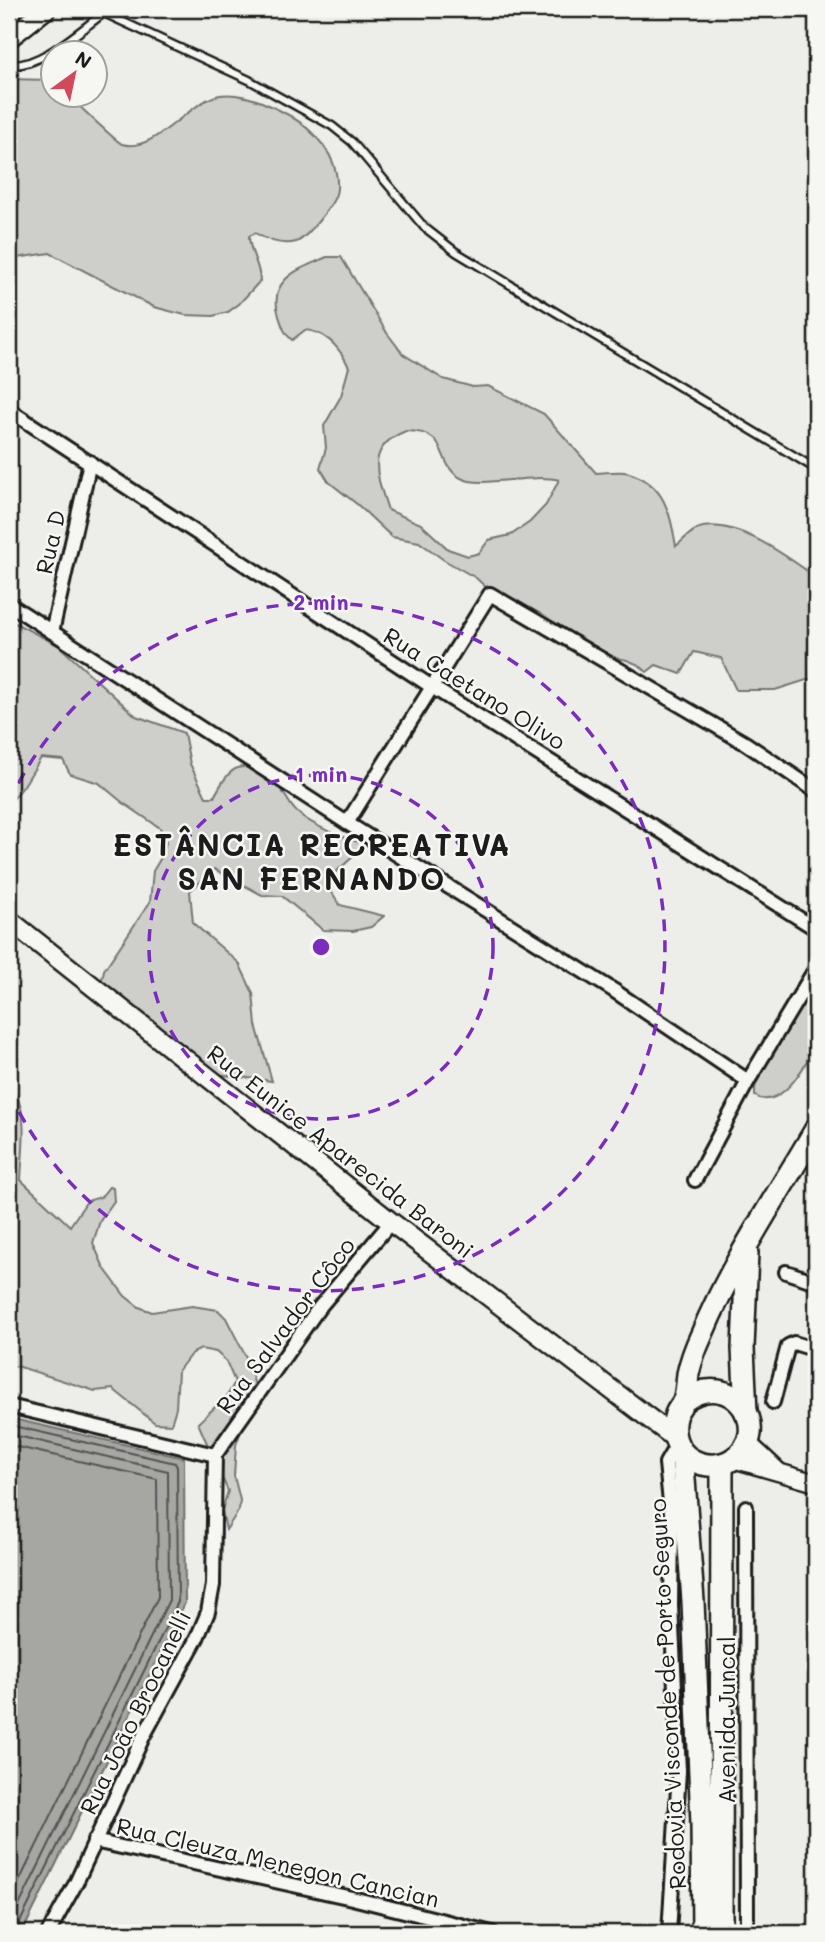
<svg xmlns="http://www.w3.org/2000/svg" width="825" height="1942" viewBox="0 0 825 1942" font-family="Mali,sans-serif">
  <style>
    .green { fill: #cececb; stroke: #757574; stroke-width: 2; fill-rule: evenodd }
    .water { fill: #a6a6a3; stroke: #6f6f6d; stroke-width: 2 }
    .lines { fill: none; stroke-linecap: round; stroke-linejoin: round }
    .shore { stroke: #535352; stroke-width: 2 }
    .service-casing { stroke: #1c1c1c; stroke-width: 11 }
    .minor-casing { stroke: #1c1c1c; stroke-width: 18 }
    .tertiary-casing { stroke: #1c1c1c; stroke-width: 21 }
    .secondary-casing { stroke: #1c1c1c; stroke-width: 23 }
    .primary-casing { stroke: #1c1c1c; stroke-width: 26 }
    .service { stroke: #f6f6f2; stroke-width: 6 }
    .minor { stroke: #f6f6f2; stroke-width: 12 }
    .tertiary { stroke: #f6f6f2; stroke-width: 16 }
    .secondary { stroke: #f6f6f2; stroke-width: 18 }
    .primary { stroke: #f6f6f2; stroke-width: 21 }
    .ring { fill: none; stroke: #7b2cbf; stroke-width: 3.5; stroke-dasharray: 12 9 }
    .labels { text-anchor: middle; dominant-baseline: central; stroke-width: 5; stroke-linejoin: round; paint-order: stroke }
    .street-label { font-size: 23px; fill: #1c1c1c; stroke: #f6f6f2 }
    .district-label { font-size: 30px; font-weight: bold; letter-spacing: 2px; fill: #1c1c1c; stroke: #f6f6f2 }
    .centre { fill: #7b2cbf; stroke: #f6f6f2; stroke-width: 3.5 }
    .ring-label { font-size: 21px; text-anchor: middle; font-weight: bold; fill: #7b2cbf; stroke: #f6f6f2; stroke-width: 5; stroke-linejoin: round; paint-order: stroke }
  </style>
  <rect width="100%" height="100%" fill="#edede9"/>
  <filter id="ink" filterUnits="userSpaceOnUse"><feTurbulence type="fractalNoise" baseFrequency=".0143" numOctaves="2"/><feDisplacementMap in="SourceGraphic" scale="14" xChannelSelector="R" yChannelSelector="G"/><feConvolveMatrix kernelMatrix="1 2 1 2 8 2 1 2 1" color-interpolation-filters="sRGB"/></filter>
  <g filter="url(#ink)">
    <!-- green -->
    <g class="green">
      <path d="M9,9h29l-29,16z"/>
      <path d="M9,79l41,1 2,2v12l15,1c9,7 49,47 55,49 33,10 68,-44 98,-49 20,-3 44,7 61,16 23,11 50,35 55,62 1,5 2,16 0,21 -3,11 -30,45 -40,48 -14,4 -29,-2 -41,-9l-6,3c0,16 11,28 11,45l-21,23 -11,8 -15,4 -28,-1 -31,-8 -104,-54 -41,6z"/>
      <path d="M327,257h14l46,76 16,21 40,25 30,8 15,-1 56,28 52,59c10,0 24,-3 33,0 36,11 41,40 47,73 8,-6 16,-17 27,-19 38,-6 84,30 113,50v100l-41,13h-39l-15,-32 -27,-6 -13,22 -25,-9 -9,7 -8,-7 -12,-5 -55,-11 -67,-44 -29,-27 -32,-18 -25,-18 -27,-5 -34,-32 -29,-23 -9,-14 6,-20 -2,-22 17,-30 8,-29c-9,-19 -22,-35 -44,-37l-13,10c-8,-6 -10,-15 -13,-24 -12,-38 21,-47 48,-59zM406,431c47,0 28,35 57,48 19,9 69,-6 96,1l-13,25 -16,17 -19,13 -22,5 -10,13 -11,3 -20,-7 -27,-25 -33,-14c-11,-34 -24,-63 18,-79z"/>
      <path d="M9,620l49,25 78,71 48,17 6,31 16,33h8c11,-21 22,-41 48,-23 5,4 12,8 17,13 7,8 11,20 19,26 19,16 46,24 68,32l-41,37 15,23 44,11 -13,11 -18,4 -30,-1 -41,-34 -20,-1 -48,-26 -24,22 3,32 46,40 14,30 3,32 16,56 -56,-7 -115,-90 3,-14 46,-68 3,-31 9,-15 4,-14 -6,-14 -38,-26 -23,-19 -29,-9 -7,-14 -22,-2 -18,29 -14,17z"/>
      <path d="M816,963c0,24 3,49 0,72 -2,22 -35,78 -61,61v-8l14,-44z"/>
      <path d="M9,1085c22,24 13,64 12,95l49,46 17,-25 14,-4 8,-10 4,1 1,13 -14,20 -7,22 11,25 21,28 14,11 13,5 40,-6 26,4 8,8 21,41 9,30 -20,56 -2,31 6,24 -1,10 -13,20 -4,-20 6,-19 -30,-68 29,-27 8,-14 -9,-21 -10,-9 -15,-3 -10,5 -13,17 -2,37 -5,16 -16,-1 -42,-34 -18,2 -78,-25 -8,2z"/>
    </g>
    <!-- water -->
    <path class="water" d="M9,1418l175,40 1,145 -163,330h-13z"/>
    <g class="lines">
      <!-- shore -->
      <g class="shore">
        <path d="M9,1425l166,38 2,4 1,135 -161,326v5"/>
        <path d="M9,1434l159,37 1,129 -160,326"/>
        <path d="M9,1445l148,34 1,118 -149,305"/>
      </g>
      <defs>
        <path id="service" d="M9,65c31,3 71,-35 95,-52l145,67 83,46 20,16 72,85 32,25 360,217"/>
        <g id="minor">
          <path d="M9,410l423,277 384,242"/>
          <path d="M9,604l338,219 266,167 135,91"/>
          <path d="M52,632l38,-170"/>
          <path d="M347,823l143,-229 255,149 71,48"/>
          <path d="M695,1180l53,-99 68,-113"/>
          <path d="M786,1272l30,10"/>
          <path d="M773,1402l15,-56 6,-3 22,7"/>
          <path d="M9,1406l206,49"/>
          <path d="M215,1455l103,-146 73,-87"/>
          <path d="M746,1507l1,426"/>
          <path d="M94,1841l258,57 140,35"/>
          <path d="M48,1933l28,-50 67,-146 54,-99 11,-26 5,-27 2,-130"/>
          <path d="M669,1933l10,-162 -8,-165 1,-83 -6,-60 11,-19"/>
        </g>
        <g id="tertiary">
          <path d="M747,1442l31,29"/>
          <path d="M733,1459l83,24"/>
        </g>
        <g id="secondary">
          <path d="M9,38l37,-29"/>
          <path d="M9,920l382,302 284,216"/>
        </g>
        <g id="primary">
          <path d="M684,1401c47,-36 92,30 49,58 -12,8 -28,8 -41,1 -16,-9 -22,-29 -16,-46 2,-5 6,-9 8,-14 3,-8 3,-18 4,-26 3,-14 8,-27 14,-40 30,-72 75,-138 114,-205"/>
          <path d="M746,1413l-3,-65 4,-95"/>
          <path d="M682,1452l11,149 9,223 1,109"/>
          <path d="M721,1933l1,-469"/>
        </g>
      </defs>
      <!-- service casing -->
      <use href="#service" class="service-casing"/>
      <!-- minor casing -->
      <use href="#minor" class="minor-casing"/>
      <!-- tertiary casing -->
      <use href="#tertiary" class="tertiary-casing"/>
      <!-- secondary casing -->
      <use href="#secondary" class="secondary-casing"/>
      <!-- primary casing -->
      <use href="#primary" class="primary-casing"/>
      <!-- service -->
      <use href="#service" class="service"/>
      <!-- minor -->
      <use href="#minor" class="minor"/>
      <!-- tertiary -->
      <use href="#tertiary" class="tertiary"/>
      <!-- secondary -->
      <use href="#secondary" class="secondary"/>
      <!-- primary -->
      <use href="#primary" class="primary"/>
    </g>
  </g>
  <!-- distance rings -->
  <g class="ring">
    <circle cx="321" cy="947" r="172"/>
    <path d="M9 802A344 344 0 1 1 9 1092"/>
  </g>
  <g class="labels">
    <!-- street labels -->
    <g class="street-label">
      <text transform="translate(50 542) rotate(-77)">Rua D</text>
      <text transform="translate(475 688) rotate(32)">Rua Caetano Olivo</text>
      <text transform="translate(341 1151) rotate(38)">Rua Eunice Aparecida Baroni</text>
      <text transform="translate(285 1325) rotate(-53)">Rua Salvador Côco</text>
      <text transform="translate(667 1694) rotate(-93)">Rodovia Visconde de Porto Seguro</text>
      <text transform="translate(135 1712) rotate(-64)">Rua João Brocanelli</text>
      <text transform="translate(726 1720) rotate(-90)">Avenida Juncal</text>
      <text transform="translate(278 1862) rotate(13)">Rua Cleuza Menegon Cancian</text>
    </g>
    <!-- district labels -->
    <g class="district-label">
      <text x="312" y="844">ESTÂNCIA RECREATIVA<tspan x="312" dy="34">SAN FERNANDO</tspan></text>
    </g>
  </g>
  <circle cx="321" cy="947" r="10" class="centre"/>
  <g class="ring-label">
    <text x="321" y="610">2 min</text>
    <text x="321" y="782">1 min</text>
  </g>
  <!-- margin -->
  <rect width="825" height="1942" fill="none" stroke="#f6f6f2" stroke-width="35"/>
  <rect x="18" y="18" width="790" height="1907" fill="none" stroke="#1c1c1c" stroke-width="2.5" filter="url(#ink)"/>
  <!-- north arrow -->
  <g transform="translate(74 74) rotate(33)"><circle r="33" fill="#f6f6f2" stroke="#9f9f9c" stroke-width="2"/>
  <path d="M0-5L12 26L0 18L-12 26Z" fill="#d1495b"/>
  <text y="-10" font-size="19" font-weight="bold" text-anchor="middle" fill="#1c1c1c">N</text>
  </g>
</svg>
